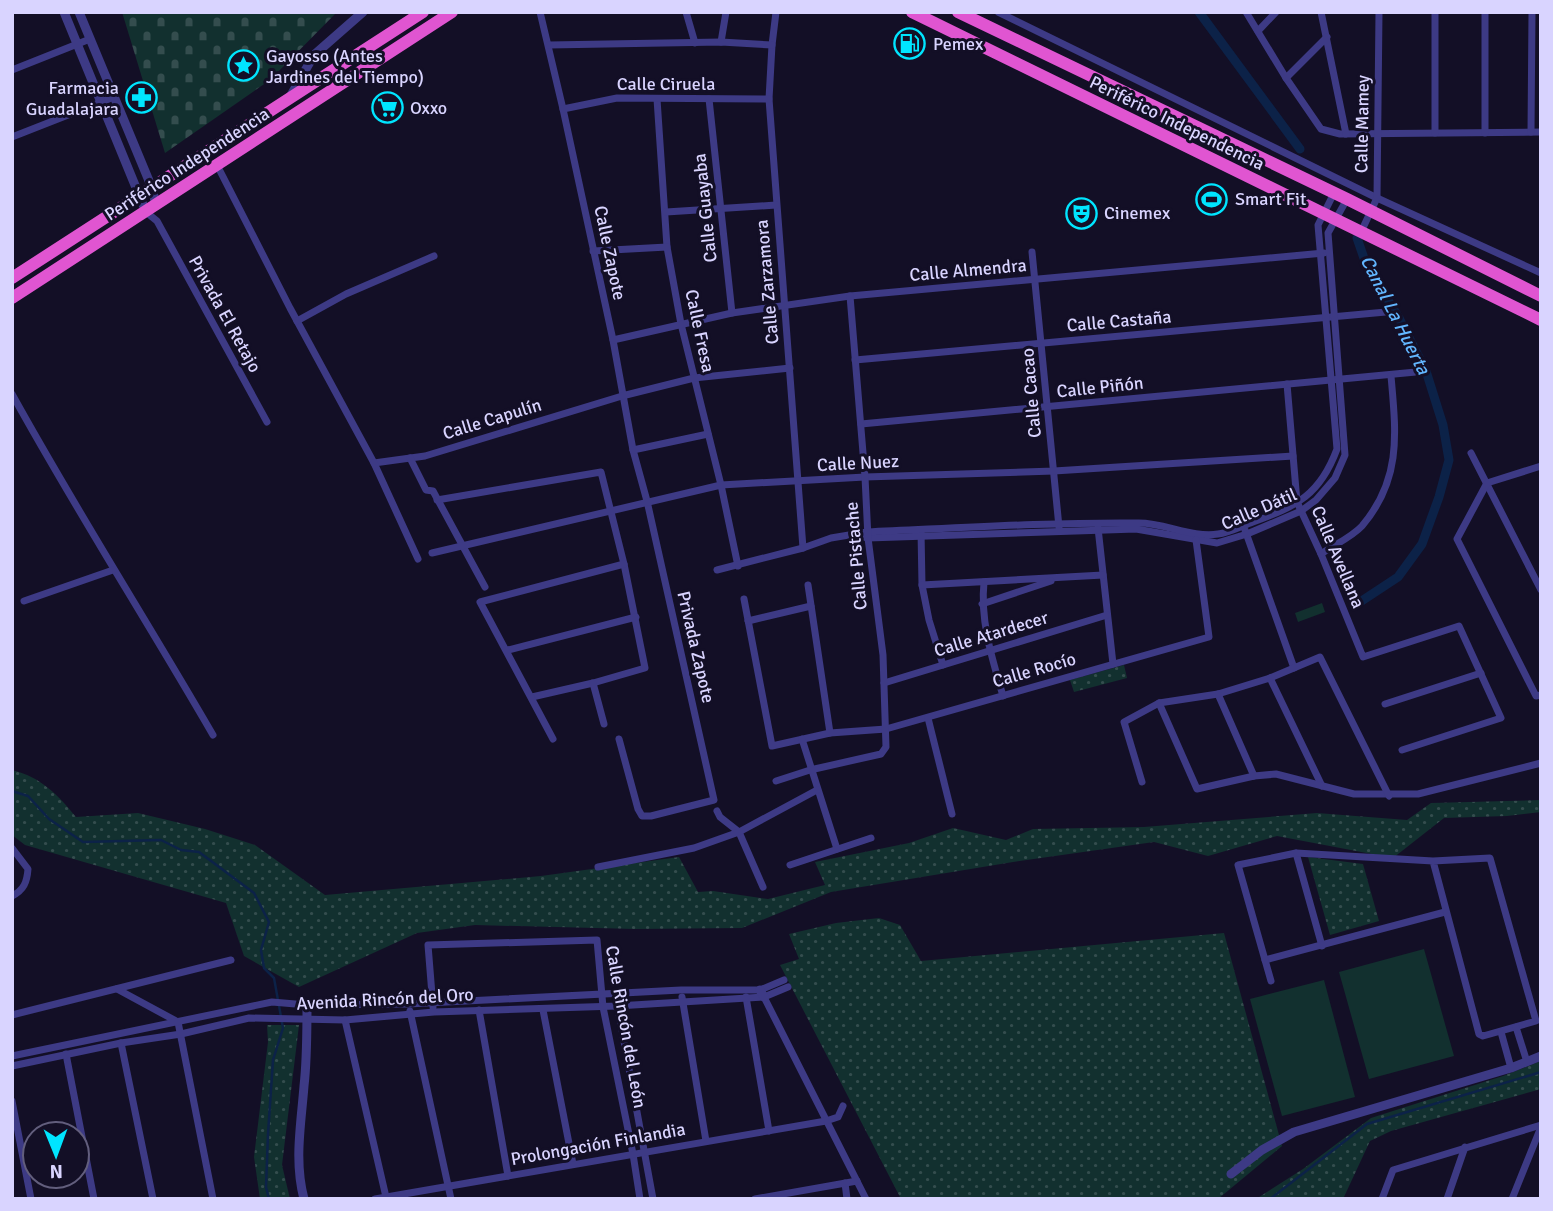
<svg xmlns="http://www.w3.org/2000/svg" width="1553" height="1211" viewBox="0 0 1553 1211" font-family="Signika,sans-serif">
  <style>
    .green { fill: url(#green-dots) }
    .cemetery { fill: url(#cemetery-stones) }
    .pitch { fill: #12302f }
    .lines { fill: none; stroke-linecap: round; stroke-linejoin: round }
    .stream { stroke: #0c2248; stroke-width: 2.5 }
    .canal { stroke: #0c2248; stroke-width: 9 }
    .minor { stroke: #3d3a85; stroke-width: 7 }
    .tertiary { stroke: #3d3a85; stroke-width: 9 }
    .trunk { stroke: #e055d1; stroke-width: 12 }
    .labels { text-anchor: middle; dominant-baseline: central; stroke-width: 6; stroke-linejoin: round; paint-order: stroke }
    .poi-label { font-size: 18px; fill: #d9d4ff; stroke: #130f26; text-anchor: start }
    .street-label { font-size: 18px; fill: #d9d4ff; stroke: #130f26 }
    .water-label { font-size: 19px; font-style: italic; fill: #62b6ff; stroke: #130f26 }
  </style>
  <defs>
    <pattern id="green-dots" width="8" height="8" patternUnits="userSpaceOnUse" patternTransform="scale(1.75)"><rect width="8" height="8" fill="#12302f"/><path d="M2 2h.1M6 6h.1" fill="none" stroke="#344d4e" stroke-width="1.8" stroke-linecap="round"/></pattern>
    <pattern id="cemetery-stones" width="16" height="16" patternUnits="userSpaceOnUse" patternTransform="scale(1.75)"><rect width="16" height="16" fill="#12302f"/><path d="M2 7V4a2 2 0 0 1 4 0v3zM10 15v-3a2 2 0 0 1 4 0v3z" fill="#344d4e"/></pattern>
  </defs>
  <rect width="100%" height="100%" fill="#130f26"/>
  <!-- green -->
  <g class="green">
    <path d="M1124,665l3,13 -53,14 -4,-12z"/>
    <path d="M12,770c29,7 46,25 64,47l62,-4 67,16 50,16 70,50 216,-19 138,-19 19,35 15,-1 55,8 57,-14 -10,-23 94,-19 44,-15 53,12 27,-11 111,-2 173,-14 90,7 24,-17 110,-3v12l-34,4 -63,2 -51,40 -116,-22 -69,20 -54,-14 -141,20 -182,30 -89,36 -107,1 -160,-4 -58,8 -118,54 -55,-31 -18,-53 -201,-58 -13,-10z"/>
    <path d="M1308,857l55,7 16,57 -49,14z"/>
    <path d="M879,918l21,7 21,36 303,-28 58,213 -64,53h-317l-121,-234 19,-6 -10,-25 47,-11z"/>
    <path d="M267,1025h32l-17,140 8,34h-30l-6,-42 14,-115z"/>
    <path d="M1541,1061v28l-150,42 -21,10 -27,58h-87l47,-30 68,-51 132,-42z"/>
  </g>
  <!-- cemetery -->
  <path class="cemetery" d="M122,12h215l-67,68 -105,73z"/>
  <!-- pitch -->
  <g class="pitch">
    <path d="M1322,603l3,9 -27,10 -3,-9z"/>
    <path d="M1424,949l30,107 -85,23 -30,-107z"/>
    <path d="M1324,980l31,117 -73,19 -32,-117z"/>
  </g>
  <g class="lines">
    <!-- stream -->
    <g class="stream">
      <path d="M12,791l16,5 21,23 34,23 78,-2 20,10 18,2 55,41 15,29 -8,28 3,18 10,10 9,50 -10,32 -5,74 -2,53 3,12"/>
      <path d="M1270,1199l97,-75 174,-52"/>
    </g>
    <!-- canal -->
    <g class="canal">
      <path d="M1199,12l101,137"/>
      <path d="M1354,606l44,-29 24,-33 17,-47 10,-37 -6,-35 -17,-54 -27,-53 -33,-54 -9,-26"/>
    </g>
    <!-- minor -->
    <g class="minor">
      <path d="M540,12l23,97 50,231 20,110 14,51 67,299 -63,16h-9l-4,-7 -19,-70"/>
      <path d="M686,12l9,31"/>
      <path d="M776,12l-4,33 -3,54 34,449"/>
      <path d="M998,12l379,186 164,75"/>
      <path d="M1246,12l40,66 35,51 19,5 201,-2"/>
      <path d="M1321,12l25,122"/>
      <path d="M1435,12v121"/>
      <path d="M1258,31l18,-19"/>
      <path d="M721,42l5,-30"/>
      <path d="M549,45l172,-3 51,3"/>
      <path d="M12,70l78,-31"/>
      <path d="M1286,78l41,-41"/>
      <path d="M657,99l10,148 14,77 40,161 17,81"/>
      <path d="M709,99l23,214"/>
      <path d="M563,109l54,-11 152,1"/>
      <path d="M1531,132l1,-120"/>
      <path d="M1485,133v-121"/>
      <path d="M12,137l102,-40"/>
      <path d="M217,165l73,143 84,155 51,-7 197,-60 72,-18 96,-10"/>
      <path d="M146,212l11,9 110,201"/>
      <path d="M666,212l110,-7"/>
      <path d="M1361,232l16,-34 2,-186"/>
      <path d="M593,251l74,-4"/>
      <path d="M1032,252l27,275"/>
      <path d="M297,321l49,-27 88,-38"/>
      <path d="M613,340l119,-27 118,-17 474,-43"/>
      <path d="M855,360l531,-48"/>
      <path d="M1287,384l10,118 24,52 42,103 96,-31 42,92 -99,32"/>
      <path d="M12,394c64,116 135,227 201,341"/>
      <path d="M861,424l555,-52"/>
      <path d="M633,450l75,-16"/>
      <path d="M1471,453l70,137"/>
      <path d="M410,458l16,32 7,1 52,96"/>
      <path d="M374,463l44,96"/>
      <path d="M1541,466l-54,17 -30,56 79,157 5,-1"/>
      <path d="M437,500l164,-28 23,92 21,104 -52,15 -61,14"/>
      <path d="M1098,528l15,136"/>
      <path d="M1245,530l49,138"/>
      <path d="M921,531l1,54 7,35 14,45"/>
      <path d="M857,535l11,3 268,-9 81,14 30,-9 54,-23 15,-11 19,-22 10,-23 -17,-222 19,-34"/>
      <path d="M432,553l289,-68 144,-8 189,-6 239,-15"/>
      <path d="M1321,554c13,-9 31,-17 41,-28 40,-47 34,-93 29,-150"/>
      <path d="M717,570l86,-22 28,-10 36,-6c91,-4 182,-10 272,-9 26,0 53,15 79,11 11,-1 24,-8 35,-12 44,-16 67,-27 84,-73l-19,-224 16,-32"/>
      <path d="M984,582c-4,39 8,76 19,114"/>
      <path d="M808,585l22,148"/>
      <path d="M922,585l181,-10"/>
      <path d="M744,599l28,147 58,-13 56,-4 323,-92 -13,-97"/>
      <path d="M24,601l89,-31"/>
      <path d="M982,604l69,-23"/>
      <path d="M748,621l63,-15"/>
      <path d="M508,650l128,-33"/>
      <path d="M1270,678l52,108"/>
      <path d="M593,683l11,41"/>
      <path d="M884,683l223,-68"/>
      <path d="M1218,694l36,82"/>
      <path d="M1159,703l38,86 57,-13 22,-2 78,20h64l123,-31"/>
      <path d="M1385,704l96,-31"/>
      <path d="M928,718l24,96"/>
      <path d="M553,739l-73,-137 144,-38"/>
      <path d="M802,739l35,110"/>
      <path d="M776,781l34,-11 71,-16 5,-7 -3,-92 -15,-117 -3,-61 -15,-181"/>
      <path d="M1142,782l-18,-60 35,-19 59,-9 52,-16 50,-21 69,139"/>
      <path d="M717,811l3,6 19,15 24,55"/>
      <path d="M12,848l16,21c-1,13 -4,21 -16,27"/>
      <path d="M1296,853l26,93"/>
      <path d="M790,865l81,-27"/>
      <path d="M598,867l96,-19 45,-16 78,-42"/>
      <path d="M1265,960l180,-48"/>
      <path d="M1271,981l-33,-116 58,-12 137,8 57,-3 46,163 -53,15 -4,-2 -46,-173"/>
      <path d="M117,989l61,33 35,177"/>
      <path d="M682,997l24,144"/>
      <path d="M746,997l23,134"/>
      <path d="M764,997l102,202"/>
      <path d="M617,1003l36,196"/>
      <path d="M433,1007l-5,-62 169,-5 6,67 30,147 7,45"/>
      <path d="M479,1010l29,166"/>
      <path d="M543,1010l30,154"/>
      <path d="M410,1011l41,188"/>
      <path d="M12,1015l219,-55"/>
      <path d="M345,1020l41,177"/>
      <path d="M1516,1027l11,35"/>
      <path d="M1501,1032l10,36"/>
      <path d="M121,1043l32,156"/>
      <path d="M66,1054l28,145"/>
      <path d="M12,1056l260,-54 35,3 101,-1 273,-14h79l24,-10"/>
      <path d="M12,1066l109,-23 60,-9 68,-16 96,2 89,-8 183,-6 147,-9 24,-10"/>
      <path d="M12,1101l19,98"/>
      <path d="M845,1183l2,16"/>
      <path d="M375,1199l451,-78 12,-4 5,-11"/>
      <path d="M755,1199l102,-18"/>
      <path d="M1382,1199l11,-29 148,-45"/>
      <path d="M1447,1199l18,-52"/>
      <path d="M1512,1199l29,-72"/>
    </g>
    <!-- tertiary -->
    <g class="tertiary">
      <path d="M64,12l82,200"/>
      <path d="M79,12l73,176 4,17"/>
      <path d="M290,97l24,-42 49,-43"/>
      <path d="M760,990l4,7"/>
      <path d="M1231,1174l31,-24 32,-18 217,-64 30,-12"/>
      <path d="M304,1199c-10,-38 -3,-74 0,-113 3,-26 3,-54 3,-81"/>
    </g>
    <!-- trunk -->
    <g class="trunk">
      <path d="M912,12l629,308"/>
      <path d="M958,12l389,187 194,97"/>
      <path d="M12,278l411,-266"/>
      <path d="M12,298l440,-286"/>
    </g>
  </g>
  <!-- icons -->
  <defs>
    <symbol id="fuel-ring" viewBox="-11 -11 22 22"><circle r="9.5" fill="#130f26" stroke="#00e5ff" stroke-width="1.5"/><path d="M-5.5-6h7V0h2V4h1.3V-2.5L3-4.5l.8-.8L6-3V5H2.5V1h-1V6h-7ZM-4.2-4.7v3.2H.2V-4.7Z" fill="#00e5ff"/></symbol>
    <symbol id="sight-ring" viewBox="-11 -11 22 22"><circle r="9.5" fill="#130f26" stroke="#00e5ff" stroke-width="1.5"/><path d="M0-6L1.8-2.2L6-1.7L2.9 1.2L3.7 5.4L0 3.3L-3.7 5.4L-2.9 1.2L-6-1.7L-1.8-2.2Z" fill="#00e5ff"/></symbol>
    <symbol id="pharmacy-ring" viewBox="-11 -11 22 22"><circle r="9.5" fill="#130f26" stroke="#00e5ff" stroke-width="1.5"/><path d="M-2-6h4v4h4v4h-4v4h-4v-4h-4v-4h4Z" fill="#00e5ff"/></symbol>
    <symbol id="supermarket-ring" viewBox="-11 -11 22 22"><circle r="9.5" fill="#130f26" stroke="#00e5ff" stroke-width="1.5"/><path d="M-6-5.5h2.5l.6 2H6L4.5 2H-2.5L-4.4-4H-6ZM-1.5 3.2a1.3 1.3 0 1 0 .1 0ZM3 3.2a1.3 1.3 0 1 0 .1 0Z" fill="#00e5ff"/></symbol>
    <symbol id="stadium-ring" viewBox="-11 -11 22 22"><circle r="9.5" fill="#130f26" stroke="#00e5ff" stroke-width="1.5"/><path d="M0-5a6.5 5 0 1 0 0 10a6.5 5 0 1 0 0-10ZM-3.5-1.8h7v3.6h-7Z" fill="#00e5ff"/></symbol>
    <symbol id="theatre-ring" viewBox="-11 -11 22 22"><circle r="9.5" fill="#130f26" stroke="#00e5ff" stroke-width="1.5"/><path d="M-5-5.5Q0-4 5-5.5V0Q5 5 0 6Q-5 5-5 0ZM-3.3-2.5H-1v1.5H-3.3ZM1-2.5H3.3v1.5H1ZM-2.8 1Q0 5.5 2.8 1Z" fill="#00e5ff"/></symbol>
  </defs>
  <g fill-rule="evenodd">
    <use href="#fuel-ring" x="892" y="26" width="35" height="35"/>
    <use href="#sight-ring" x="226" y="48" width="35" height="35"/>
    <use href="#pharmacy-ring" x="124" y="80" width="35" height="35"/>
    <use href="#supermarket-ring" x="370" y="90" width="35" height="35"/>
    <use href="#stadium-ring" x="1194" y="182" width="35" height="35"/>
    <use href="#theatre-ring" x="1064" y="196" width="35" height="35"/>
  </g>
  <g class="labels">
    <!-- poi labels -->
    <g class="poi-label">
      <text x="933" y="44">Pemex</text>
      <text x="266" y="56">Gayosso (Antes<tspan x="266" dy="21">Jardines del Tiempo)</tspan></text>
      <text x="119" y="88" text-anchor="end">Farmacia<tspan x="119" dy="21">Guadalajara</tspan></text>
      <text x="410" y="108">Oxxo</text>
      <text x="1235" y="199">Smart Fit</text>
      <text x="1104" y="213">Cinemex</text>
    </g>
    <!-- street labels -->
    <g class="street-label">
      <text x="666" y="84">Calle Ciruela</text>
      <text transform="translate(1177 123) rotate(26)">Periférico Independencia</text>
      <text transform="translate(1362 124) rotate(-89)">Calle Mamey</text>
      <text transform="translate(187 164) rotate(-33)">Periférico Independencia</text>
      <text transform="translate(705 208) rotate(-96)">Calle Guayaba</text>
      <text transform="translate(610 253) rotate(78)">Calle Zapote</text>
      <text transform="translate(968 270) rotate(-5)">Calle Almendra</text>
      <text transform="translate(767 282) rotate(-95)">Calle Zarzamora</text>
      <text transform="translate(225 314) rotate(61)">Privada El Retajo</text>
      <text transform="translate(1119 321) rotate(-5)">Calle Castaña</text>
      <text transform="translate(700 331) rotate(78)">Calle Fresa</text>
      <text transform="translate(1100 387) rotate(-6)">Calle Piñón</text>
      <text transform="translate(1031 393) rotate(-95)">Calle Cacao</text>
      <text transform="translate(492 419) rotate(-17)">Calle Capulín</text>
      <text transform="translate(858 463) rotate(-3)">Calle Nuez</text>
      <text transform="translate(1259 509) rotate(-23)">Calle Dátil</text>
      <text transform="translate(856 556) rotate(-95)">Calle Pistache</text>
      <text transform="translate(1338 557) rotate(67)">Calle Avellana</text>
      <text transform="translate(991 634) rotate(-17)">Calle Atardecer</text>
      <text transform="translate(696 647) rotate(77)">Privada Zapote</text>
      <text transform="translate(1034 670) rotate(-16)">Calle Rocío</text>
      <text transform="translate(385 999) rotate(-3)">Avenida Rincón del Oro</text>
      <text transform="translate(626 1027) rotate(80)">Calle Rincón del León</text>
      <text transform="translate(598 1144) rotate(-10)">Prolongación Finlandia</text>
    </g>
    <!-- water labels -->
    <g class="water-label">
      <text transform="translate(1395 315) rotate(63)">Canal La Huerta</text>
    </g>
  </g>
  <!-- border -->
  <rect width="1553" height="1211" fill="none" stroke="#d9d4ff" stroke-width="28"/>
  <!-- north arrow -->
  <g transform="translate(56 1155) rotate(179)"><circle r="33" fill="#130f26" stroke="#625e7d" stroke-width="2"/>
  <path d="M0-5L12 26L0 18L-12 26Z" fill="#00e5ff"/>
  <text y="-10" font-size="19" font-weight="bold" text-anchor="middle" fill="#d9d4ff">N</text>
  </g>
</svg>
